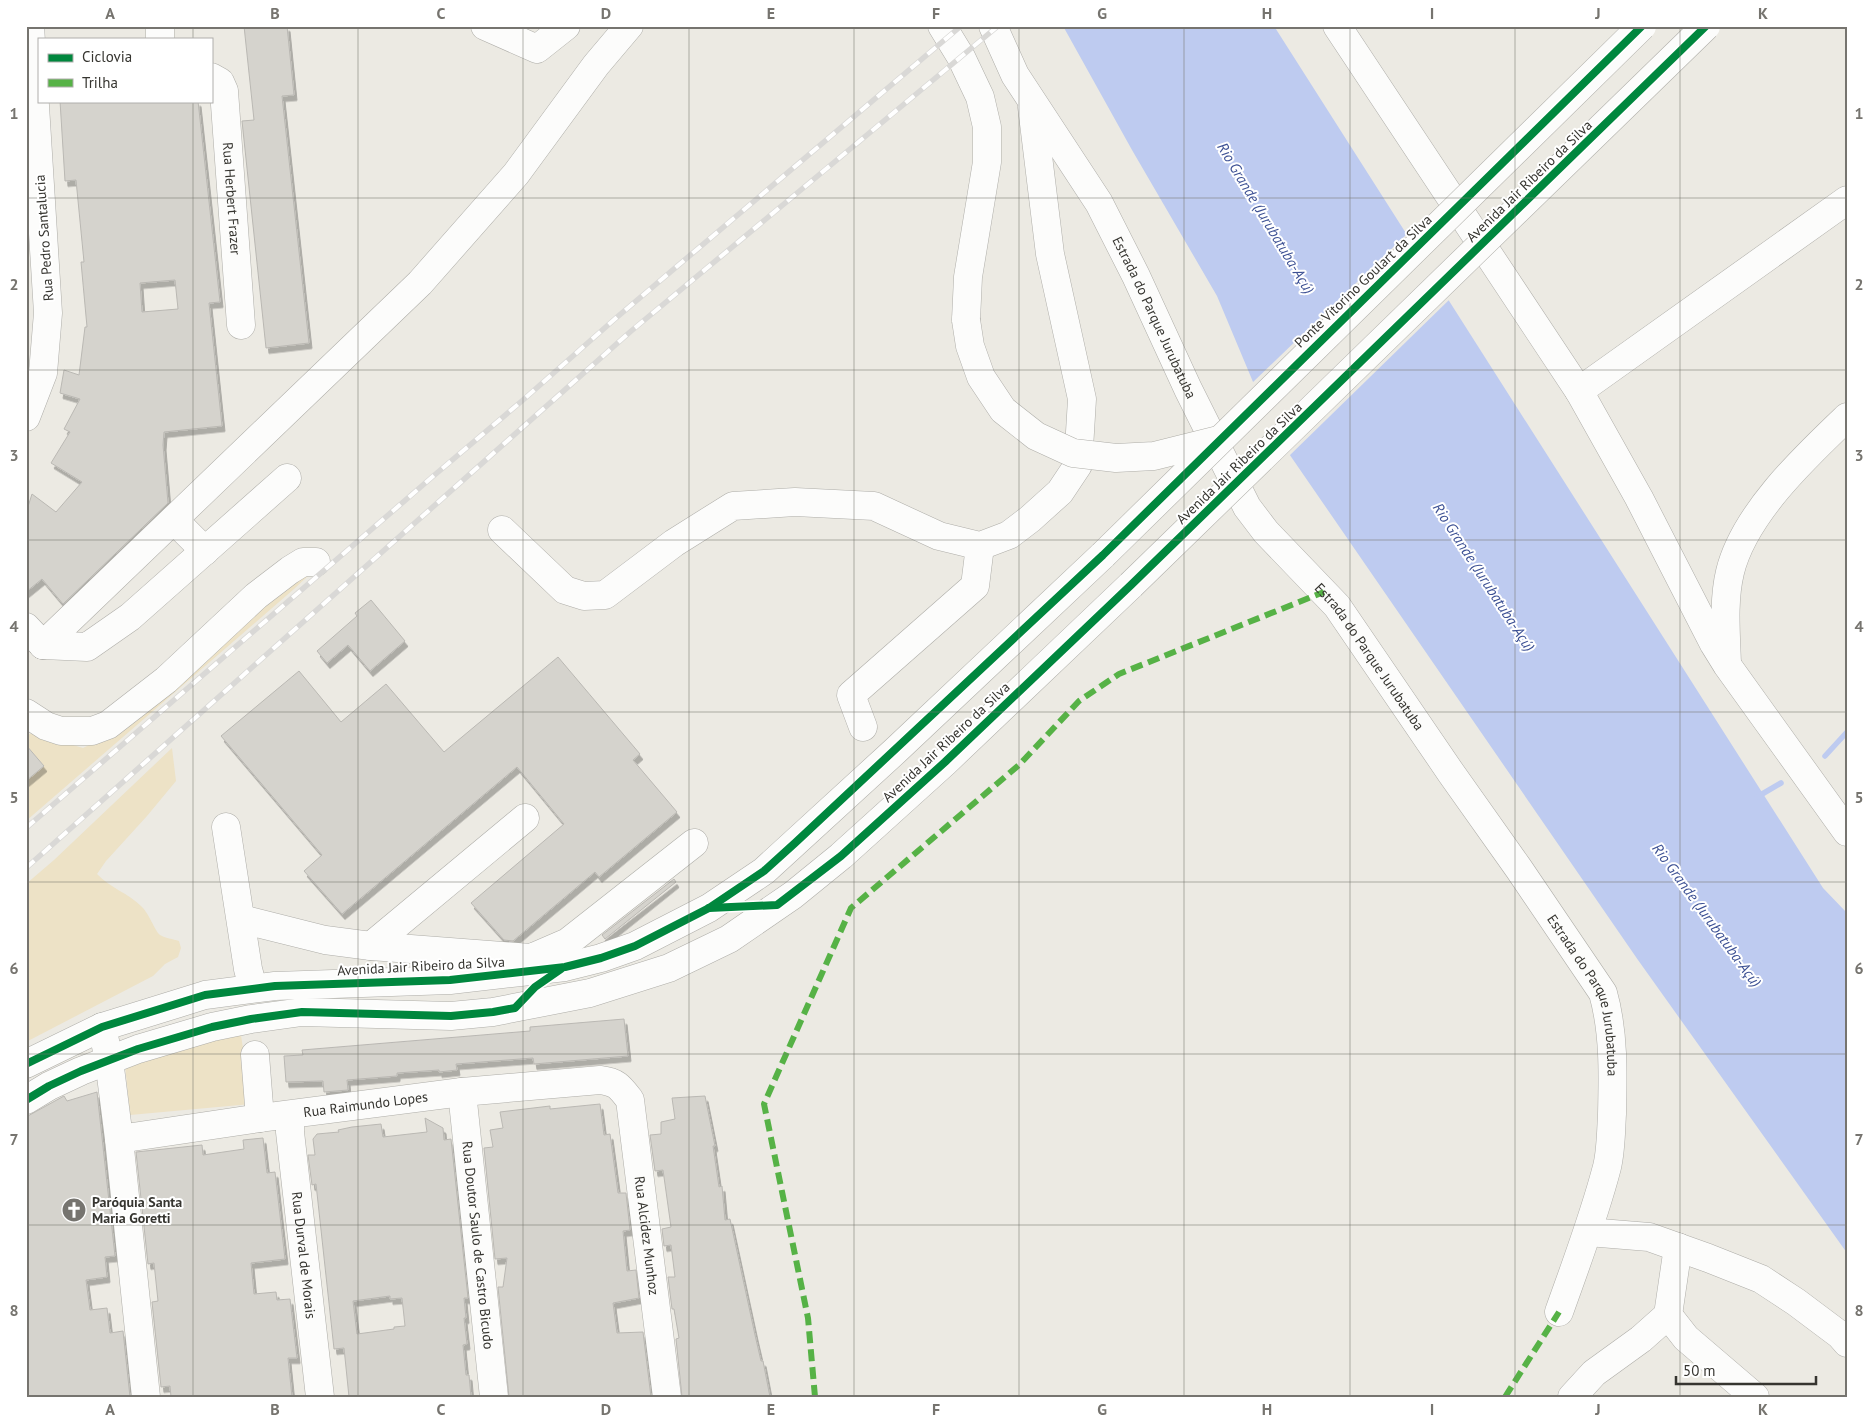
<svg xmlns="http://www.w3.org/2000/svg" width="1873" height="1423" viewBox="0 0 1873 1423" font-family="'PT Sans',sans-serif">
  <style>
    .green { fill: #ede2c6 }
    .water { fill: #becbf0 }
    .pier { fill: #eceae3 }
    .lines { fill: none; stroke-linecap: round; stroke-linejoin: round }
    .stream { stroke: #becbf0; stroke-width: 5.5 }
    .building { fill: #d5d3cd; stroke: #bab8b3; fill-rule: evenodd; filter: url(#shadow) }
    .minor-casing { stroke: #aeada8; stroke-width: 29 }
    .major-casing { stroke: #aeada8; stroke-width: 29 }
    .minor { stroke: #fcfcfb; stroke-width: 28 }
    .major { stroke: #fcfcfb; stroke-width: 28 }
    .rail-casing { stroke: #d9d8d6; stroke-width: 5.5 }
    .rail { stroke: #fff; stroke-width: 4; stroke-dasharray: 11; stroke-linecap: butt }
    .major-bridge-casing { stroke: #aeada8; stroke-width: 29; stroke-linecap: butt }
    .major-bridge { stroke: #fcfcfb; stroke-width: 28 }
    .quiet { stroke: #56b246; stroke-width: 6; stroke-dasharray: 12 6; stroke-linecap: butt }
    .cycleway-casing { stroke: #fff; stroke-width: 11 }
    .cycleway { stroke: #00873e; stroke-width: 8 }
    .grid { fill: none; stroke: #76746f; stroke-width: 1; stroke-opacity: 0.55 }
    .labels { text-anchor: middle; dominant-baseline: central; stroke-width: 4; stroke-linejoin: round; paint-order: stroke }
    .street-label { font-size: 14px; fill: #363530; stroke: #fff }
    .poi-label { font-size: 14px; font-weight: bold; fill: #363530; stroke: #fff; text-anchor: start }
    .water-label { font-size: 15px; font-style: italic; fill: #3d5194; stroke: #fff }
    .neatline { fill: none; stroke: #76746f; stroke-width: 2 }
    .grid-label { font-size: 16px; text-anchor: middle; font-weight: bold; fill: #76746f }
  </style>
  <defs>
    <filter id="shadow"><feDropShadow dx="3" dy="5.5" stdDeviation="0" flood-color="#0004"/></filter>
  </defs>
  <rect width="100%" height="100%" fill="#eceae3"/>
  <!-- green -->
  <g class="green">
    <path d="M310,572l-3,5 -13,12 -268,232v-40l18,-15 -18,-21v-10l7,-2 50,15 16,-8 162,-141z"/>
    <path d="M172,748l4,33 -29,35 -41,45 -9,13c13,14 31,19 44,32 8,7 14,25 19,29 5,3 13,4 19,6l2,7 -3,9 -13,7 -12,12 -127,66v-158l28,-24z"/>
    <path d="M241,1035l10,69 -121,11 -5,-50 78,-23z"/>
  </g>
  <!-- water -->
  <path class="water" d="M1063,26h211l549,862 24,25v340l-209,-293 -364,-528 -57,-136 -85,-146z"/>
  <!-- pier -->
  <path class="pier" d="M1408,233l42,66 -162,158 -17,-24 -20,-49z"/>
  <g class="lines">
    <!-- stream -->
    <g class="stream">
      <path d="M1825,756l22,-24"/>
      <path d="M1757,797l24,-14"/>
    </g>
  </g>
  <!-- building -->
  <g class="building">
    <path d="M244,26h43l7,69 -12,1 27,247 -43,5 -24,-227 12,-1z"/>
    <path d="M60,101h138l22,201 -11,1 13,123 -58,6 -1,13 5,58 -105,101 -21,-25 -16,13v-79l6,-19 24,18 26,-30 -31,-19 19,-31 -6,-3 16,-30 -20,-6 4,-23 15,5 6,-48h2l-6,-65h3l-8,-82 -11,1zM175,280l3,29 -36,3 -2,-29z"/>
    <path d="M371,600l34,41 -35,30 -22,-26 -21,18 -10,-12 40,-35 -2,-3z"/>
    <path d="M558,657l82,97 -7,6 44,52 -78,65 -4,-5 -82,69 -9,-1 -33,-37 93,-79 -47,-57 -175,147 -38,-43 18,-16 -101,-119 78,-65 42,51 45,-38 58,68z"/>
    <path d="M26,745l18,21 -18,15z"/>
    <path d="M674,879l2,3 -71,57 -3,-4z"/>
    <path d="M624,1019l4,37 -94,8 -1,-6 -77,6 1,6 -18,2v-2l-42,3v3l-50,4 1,10 -24,2 -1,-11 -37,1 -2,-26 19,-1 -1,-5 228,-19v-4z"/>
    <path d="M97,1092l18,164 -10,1 2,20 -21,3 4,30 17,-2 3,25 13,-2 7,66h-104v-280l38,-21 3,5z"/>
    <path d="M705,1096l10,50h-2l6,41 3,-1 3,34 5,-1 25,116 6,26h2l7,36h-88l-6,-58 3,-1 -5,-29h-2l-4,-32h7l-4,-32 -7,1 -2,-17 9,-2 -8,-57 -8,1 -5,-36 11,-1v-12l14,-3 -3,-21z"/>
    <path d="M600,1104l4,31 6,-1 8,59h8l4,37 -7,1 4,40 9,-1 3,28 -26,5 4,30 26,-1 8,65h-142l-11,-110h5l4,-29 -12,1 -11,-111 9,-1 -3,-17 13,-2 -3,-16 50,-6v3z"/>
    <path d="M425,1118l18,10 1,12 7,-1 17,159h-4l2,20h-2l3,26 -4,1 3,30h3l2,22h-122l-5,-49 -10,1 -18,-165 -4,1 -4,-30h7l-2,-16 4,-5 22,-2 -1,-2 14,-3 29,-3 2,13 44,-5zM390,1296v3l12,-1 3,28 -11,1v2l-37,5 -4,-33z"/>
    <path d="M263,1138l4,35 8,-1 10,87 -34,4 3,31 22,-2 1,8 13,-1 7,59h-9l4,39h-121l-1,-11 -9,1 -9,-85 6,-1 -4,-38 -6,1 -12,-112 66,-7 1,10 41,-6 -1,-9z"/>
  </g>
  <g class="lines">
    <defs>
      <g id="minor">
        <path d="M485,26l52,23 29,-23"/>
        <path id="s1" d="M993,26l22,49 84,128 37,73 52,113 59,118 19,25 71,74 114,167 68,96 84,124c11,39 10,81 9,121 -1,17 -1,37 -5,53 -13,50 -31,97 -48,145"/>
        <path d="M1337,26l242,365 60,107 75,146 13,21 120,167"/>
        <path d="M160,39v-13"/>
        <path id="s2" d="M211,77l9,5 4,9 17,234"/>
        <path d="M1579,391l268,-191"/>
        <path d="M26,417l17,-44 5,-60 -18,-287"/>
        <path d="M174,520l31,31"/>
        <path d="M502,530l63,60 19,6 21,-1 69,-52 59,-37 62,-4 79,4 65,30 41,10 29,-11 21,-16 30,-27 18,-27 4,-66 -32,-145 -18,-147"/>
        <path d="M26,627l17,18"/>
        <path d="M43,645l44,2 43,-30 157,-139"/>
        <path d="M1727,664c-1,-31 -4,-63 3,-92 14,-58 75,-115 117,-155"/>
        <path d="M26,713l20,13 15,5h31l16,-6 58,-45 90,-84 34,-26 13,-8h13"/>
        <path d="M863,727l-12,-32 124,-109 5,-40"/>
        <path d="M226,827l22,142 5,19"/>
        <path d="M241,919l84,21 46,6 160,12 37,-16 126,-99"/>
        <path d="M371,946l154,-128"/>
        <path d="M102,1027l7,33 10,79 27,258"/>
        <path d="M255,1055l5,63"/>
        <path id="s3" d="M462,1092l32,305"/>
        <path id="s4" d="M290,1115v17l30,265"/>
        <path id="s5" d="M119,1139l141,-21 202,-26 138,-12c17,2 20,7 30,20l37,297"/>
        <path d="M1588,1232l61,5 59,21 53,21 35,23 44,33 7,8"/>
        <path d="M1668,1315l18,23 69,59"/>
        <path d="M1572,1397l22,-24 47,-34 27,-24 10,-68"/>
      </g>
      <g id="major">
        <path d="M942,26l19,31 19,40 7,30v35l-19,115 -2,43"/>
        <path d="M43,645l377,-362 96,-109 80,-109 33,-39"/>
        <path d="M26,1064l76,-37 103,-32 70,-9 175,-6 89,-10 26,-3 36,-9 34,-12 74,-38 55,-37 131,-120 208,-196"/>
        <path d="M26,1100l23,-14 32,-15 57,-22 74,-22 39,-8 51,-7 149,4 42,-4 97,-19 79,-25 60,-29 64,-44 48,-39 104,-94 186,-177"/>
      </g>
    </defs>
    <!-- minor casing -->
    <use href="#minor" class="minor-casing"/>
    <!-- major casing -->
    <use href="#major" class="major-casing"/>
    <!-- minor -->
    <use href="#minor" class="minor"/>
    <!-- major -->
    <use href="#major" class="major"/>
    <defs>
      <g id="rail">
        <path d="M26,828l405,-350 92,-78 93,-82 345,-292"/>
        <path d="M26,868l604,-536 368,-306"/>
      </g>
    </defs>
    <!-- rail casing -->
    <use href="#rail" class="rail-casing"/>
    <!-- rail -->
    <use href="#rail" class="rail"/>
    <defs>
      <g id="major-bridge">
        <path d="M966,320l4,26 11,31 22,33 33,26 37,17 43,5 38,-2 64,-16"/>
        <path d="M1103,555l539,-529"/>
        <path d="M1131,585l575,-559"/>
      </g>
    </defs>
    <!-- major-bridge casing -->
    <use href="#major-bridge" class="major-bridge-casing"/>
    <!-- major-bridge -->
    <use href="#major-bridge" class="major-bridge"/>
    <!-- quiet -->
    <g class="quiet">
      <path d="M815,1397l-7,-79 -44,-214 87,-196 168,-143 60,-64 40,-27 205,-82"/>
      <path d="M1505,1397l54,-85"/>
    </g>
    <defs>
      <g id="cycleway">
        <path d="M709,908l68,-3 64,-49 104,-94 186,-177 575,-559"/>
        <path d="M26,1064l76,-37 103,-32 70,-9 175,-6 115,-13 36,-9 34,-12 74,-38 55,-37 31,-28 308,-288 539,-529"/>
        <path d="M26,1100l23,-14 32,-15 57,-22 74,-22 39,-8 51,-7 149,4 42,-4 22,-4 20,-21 26,-18"/>
      </g>
    </defs>
    <!-- cycleway casing -->
    <use href="#cycleway" class="cycleway-casing"/>
    <!-- cycleway -->
    <use href="#cycleway" class="cycleway"/>
  </g>
  <!-- grid -->
  <path class="grid" d="M193,26v13M358,26v1371M523,26v1371M689,26v1371M854,26v1371M1019,26v1371M1184,26v1371M1350,26v1371M1515,26v1371M1680,26v1371M193,101v1296M26,198h1821M26,370h1821M26,540h1821M26,712h1821M26,882h1821M26,1054h1821M26,1225h1821"/>
  <!-- icons -->
  <defs>
    <symbol id="church-disc" viewBox="-11 -11 22 22"><circle r="9.5" fill="#76746f" stroke="#fff"/><path d="M-1.2-6h2.4v3.5h3.3v2.4h-3.3V6h-2.4V-.1h-3.3v-2.4h3.3Z" fill="#fff"/></symbol>
  </defs>
  <g fill-rule="evenodd">
    <use href="#church-disc" x="60" y="1196" width="28" height="28"/>
  </g>
  <g class="labels">
    <!-- street labels -->
    <g class="street-label">
      <text transform="translate(1529 181) rotate(-44)">Avenida Jair Ribeiro da Silva</text>
      <text stroke="none"><textPath href="#s2" startOffset="128">Rua Herbert Frazer</textPath></text>
      <text transform="translate(44 238) rotate(-94)">Rua Pedro Santalucia</text>
      <text transform="translate(1363 281) rotate(-44)">Ponte Vitorino Goulart da Silva</text>
      <text stroke="none"><textPath href="#s1" startOffset="334">Estrada do Parque Jurubatuba</textPath></text>
      <text transform="translate(1239 463) rotate(-44)">Avenida Jair Ribeiro da Silva</text>
      <text stroke="none"><textPath href="#s1" startOffset="739">Estrada do Parque Jurubatuba</textPath></text>
      <text transform="translate(946 742) rotate(-43)">Avenida Jair Ribeiro da Silva</text>
      <text transform="translate(421 966) rotate(-3)">Avenida Jair Ribeiro da Silva</text>
      <text stroke="none"><textPath href="#s1" startOffset="1144">Estrada do Parque Jurubatuba</textPath></text>
      <text stroke="none"><textPath href="#s5" startOffset="249">Rua Raimundo Lopes</textPath></text>
      <text stroke="none"><textPath href="#s5" startOffset="659">Rua Alcidez Munhoz</textPath></text>
      <text stroke="none"><textPath href="#s3" startOffset="154">Rua Doutor Saulo de Castro Bicudo</textPath></text>
      <text stroke="none"><textPath href="#s4" startOffset="141">Rua Durval de Morais</textPath></text>
    </g>
    <!-- poi labels -->
    <g class="poi-label">
      <text x="92" y="1202">Paróquia Santa<tspan x="92" dy="16">Maria Goretti</tspan></text>
    </g>
    <!-- water labels -->
    <g class="water-label">
      <text transform="translate(1266 218) rotate(59)">Rio Grande (Jurubatuba-Açú)</text>
      <text transform="translate(1484 577) rotate(57)">Rio Grande (Jurubatuba-Açú)</text>
      <text transform="translate(1707 915) rotate(54)">Rio Grande (Jurubatuba-Açú)</text>
    </g>
  </g>
  <!-- border -->
  <rect width="1873" height="1423" fill="none" stroke="#ffffff" stroke-width="55"/>
  <!-- legend -->
  <rect x="38" y="38" width="175" height="65" fill="#ffffff" stroke="#afaeac"/>
  <rect x="48" y="54" width="25" height="8" fill="#00873e" stroke="#afaeac"/>
  <text x="82" y="62" font-size="15" fill="#363530">Ciclovia</text>
  <rect x="48" y="79" width="25" height="8" fill="#56b246" stroke="#afaeac"/>
  <text x="82" y="88" font-size="15" fill="#363530">Trilha</text>
  <!-- scale -->
  <path d="M1676 1376v8h140v-8" fill="none" stroke="#363530" stroke-width="2.5"/>
  <text x="1683" y="1376" font-size="15" fill="#363530" stroke="#ffffff" stroke-width="4" paint-order="stroke">50 m</text>
  <rect x="28" y="28" width="1818" height="1368" class="neatline"/>
  <g class="grid-label">
    <text x="110" y="19">A</text>
    <text x="275" y="19">B</text>
    <text x="441" y="19">C</text>
    <text x="606" y="19">D</text>
    <text x="771" y="19">E</text>
    <text x="936" y="19">F</text>
    <text x="1102" y="19">G</text>
    <text x="1267" y="19">H</text>
    <text x="1432" y="19">I</text>
    <text x="1598" y="19">J</text>
    <text x="1763" y="19">K</text>
    <text x="14" y="119">1</text>
    <text x="1859" y="119">1</text>
    <text x="14" y="290">2</text>
    <text x="1859" y="290">2</text>
    <text x="14" y="461">3</text>
    <text x="1859" y="461">3</text>
    <text x="14" y="632">4</text>
    <text x="1859" y="632">4</text>
    <text x="14" y="803">5</text>
    <text x="1859" y="803">5</text>
    <text x="14" y="974">6</text>
    <text x="1859" y="974">6</text>
    <text x="14" y="1145">7</text>
    <text x="1859" y="1145">7</text>
    <text x="14" y="1316">8</text>
    <text x="1859" y="1316">8</text>
    <text x="110" y="1415">A</text>
    <text x="275" y="1415">B</text>
    <text x="441" y="1415">C</text>
    <text x="606" y="1415">D</text>
    <text x="771" y="1415">E</text>
    <text x="936" y="1415">F</text>
    <text x="1102" y="1415">G</text>
    <text x="1267" y="1415">H</text>
    <text x="1432" y="1415">I</text>
    <text x="1598" y="1415">J</text>
    <text x="1763" y="1415">K</text>
  </g>
</svg>
